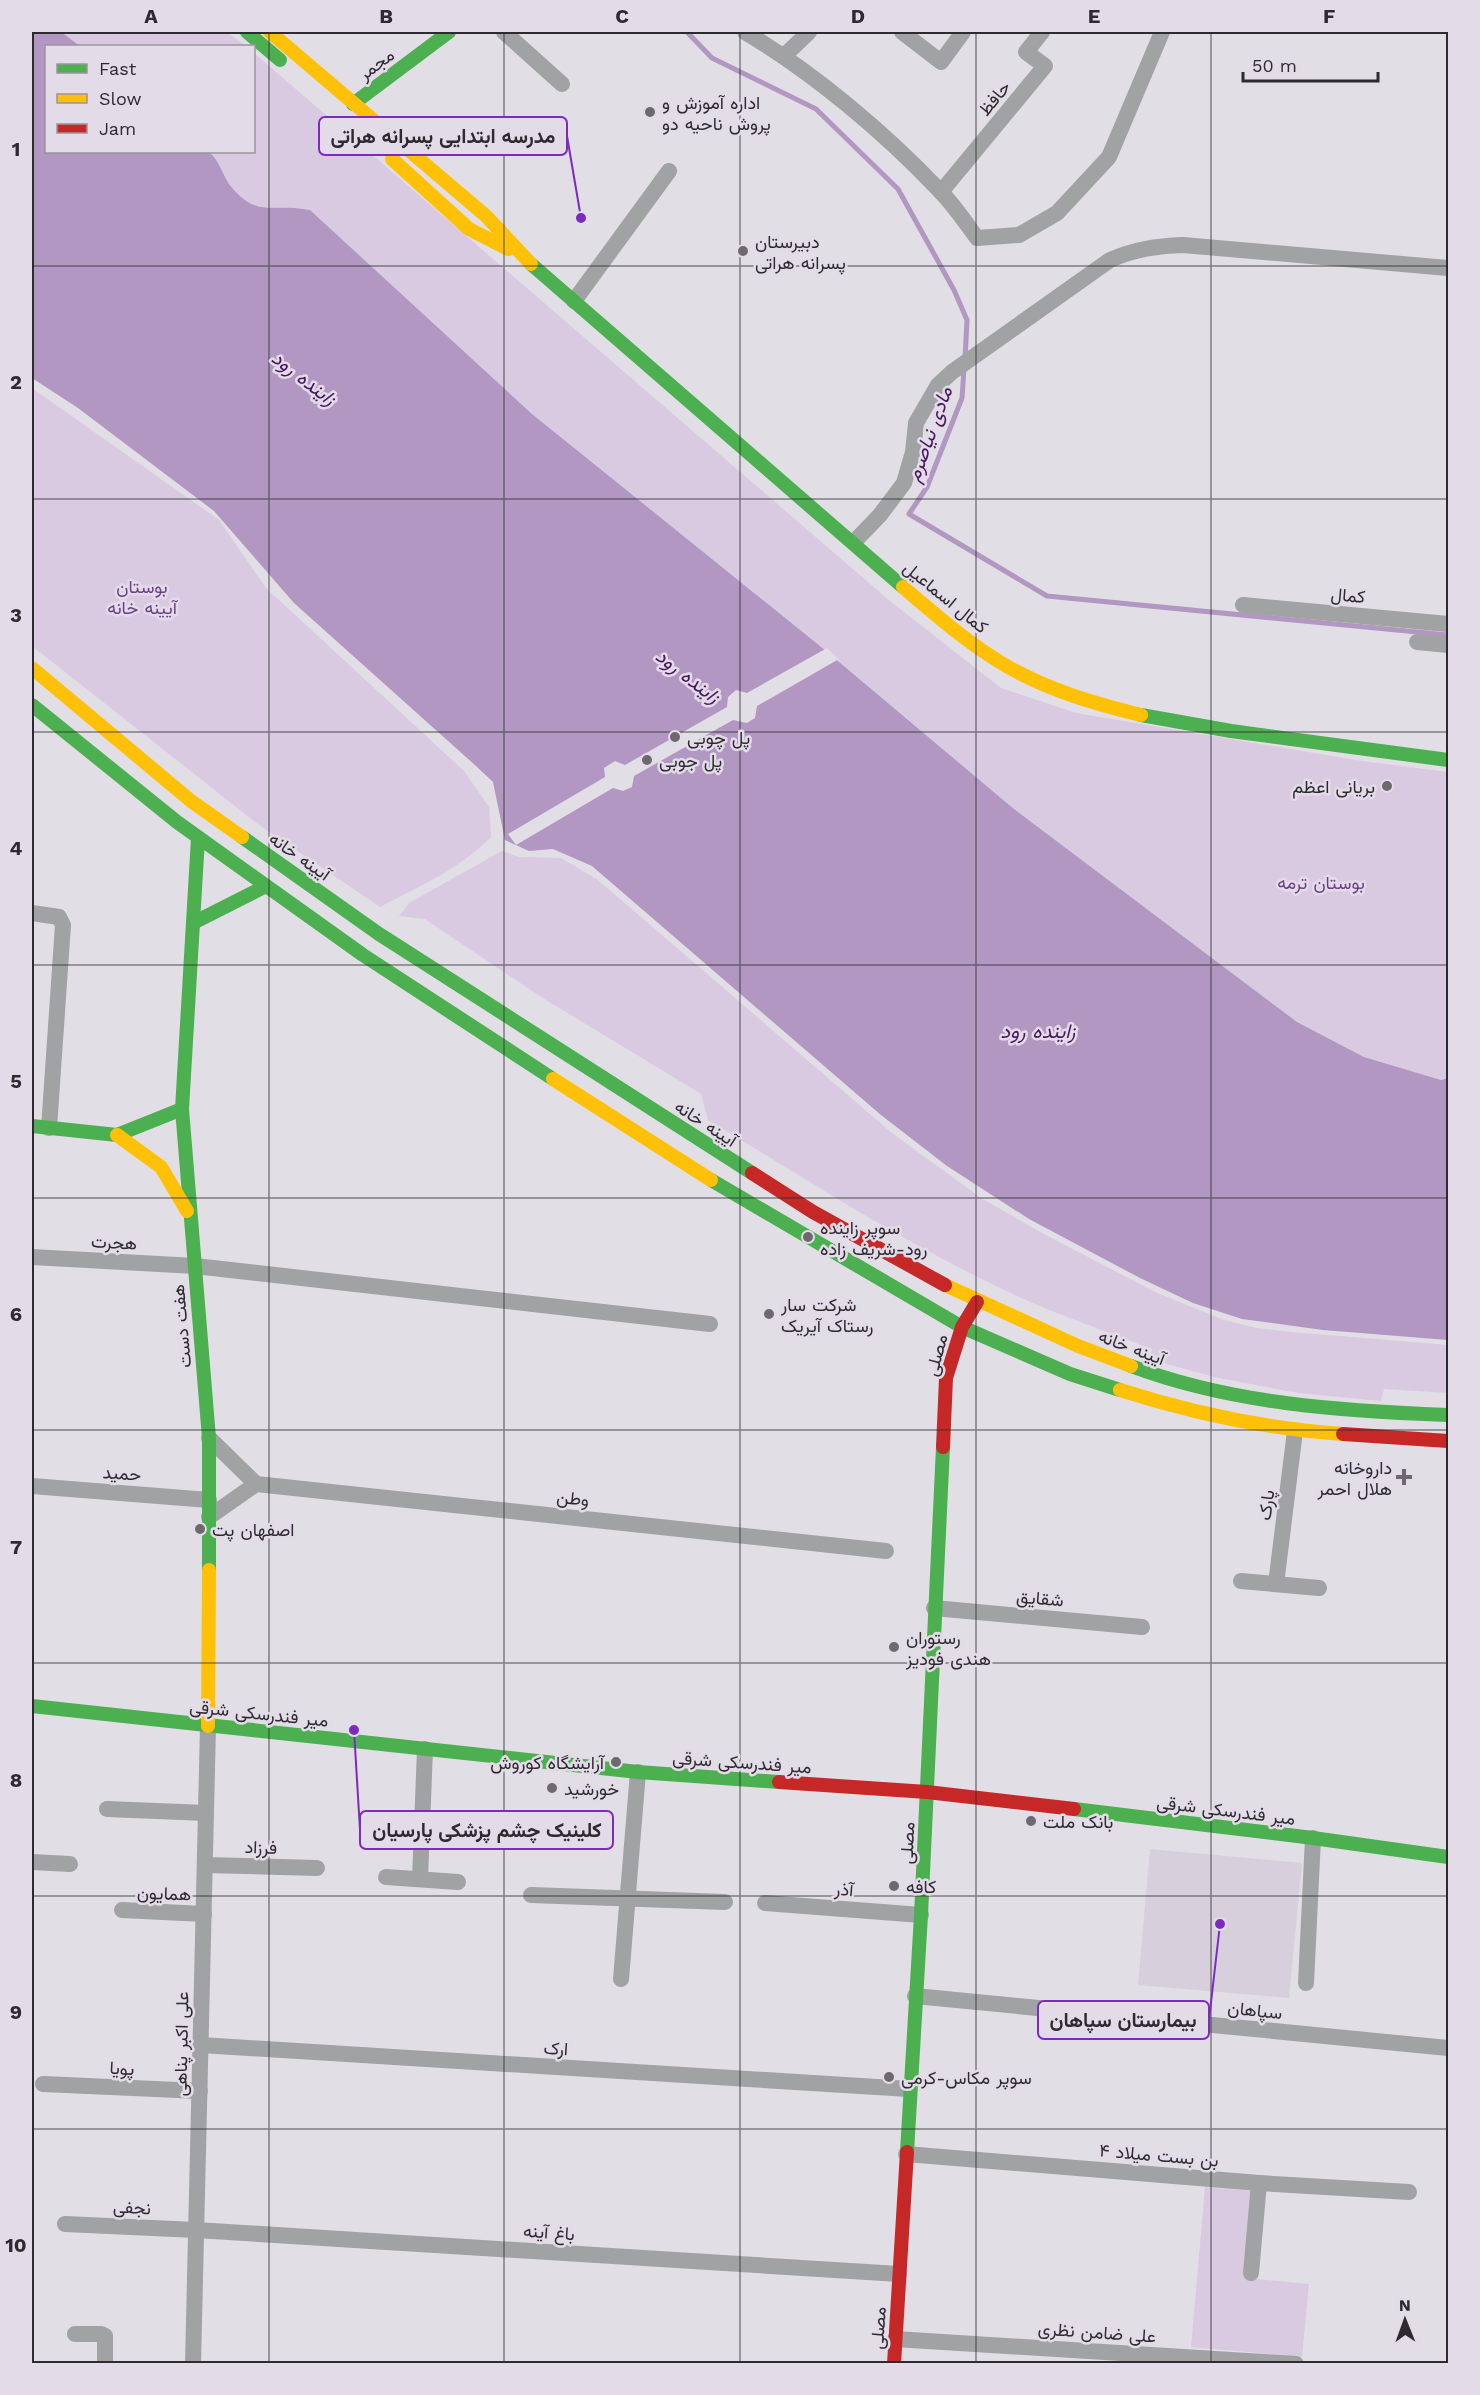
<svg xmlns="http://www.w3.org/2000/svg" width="1480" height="2395" viewBox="0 0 1480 2395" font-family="'Work Sans',Vazirmatn,sans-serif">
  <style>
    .built { fill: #d7cfdc }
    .green { fill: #d9cae2 }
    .water { fill: #b197c1 }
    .pier { fill: #e2dee5 }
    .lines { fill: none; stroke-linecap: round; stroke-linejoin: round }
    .stream { stroke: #b197c1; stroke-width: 5 }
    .street { stroke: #a1a2a3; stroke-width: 16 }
    .fast { stroke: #4caf50; stroke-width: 14 }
    .slow { stroke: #ffc107; stroke-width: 14 }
    .jam { stroke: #c62828; stroke-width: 14 }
    .grid { fill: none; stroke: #2e2b30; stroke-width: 1.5; stroke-opacity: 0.55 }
    .poi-dot { fill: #6d6a6f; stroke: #e3dbe8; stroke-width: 2 }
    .labels { text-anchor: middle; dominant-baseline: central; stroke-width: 5; stroke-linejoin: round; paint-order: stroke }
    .street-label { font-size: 18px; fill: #2e2b30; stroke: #e3dbe8 }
    .poi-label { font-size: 18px; fill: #2e2b30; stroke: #e3dbe8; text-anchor: start }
    .park-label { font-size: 18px; fill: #6d3f87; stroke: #e3dbe8 }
    .water-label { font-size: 20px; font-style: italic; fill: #47185f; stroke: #e3dbe8 }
    .leader { fill: none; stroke: #7b2cbf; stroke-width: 2 }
    .callout-dot { fill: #7b2cbf; stroke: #e3dbe8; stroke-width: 2 }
    .callout { fill: #e3dbe8; stroke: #7b2cbf; stroke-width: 2 }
    .callout-label { font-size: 20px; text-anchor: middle; font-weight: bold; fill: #2e2b30 }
    .neatline { fill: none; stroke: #2e2b30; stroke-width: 2 }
    .grid-label { font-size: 20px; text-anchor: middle; font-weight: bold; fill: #2e2b30 }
  </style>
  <rect width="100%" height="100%" fill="#e2dee5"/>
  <!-- built -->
  <path class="built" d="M1150,1849l152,14 -13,135 -151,-13z"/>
  <!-- green -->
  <g class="green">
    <path d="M61,32h166l19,14h-166z"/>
    <path d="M254,53l636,548 111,87 75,25 286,48 86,11v306l-7,2 -77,-23 -67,-35 -283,-213 -194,-163 -288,-232 -222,-204c-38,-8 -53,10 -81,-26 -7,-11 -10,-24 -20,-32h45z"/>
    <path d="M32,388l187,132 47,68 198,183 25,36 2,30c-30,31 -73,50 -111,70l-121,-82 -227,-179z"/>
    <path d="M502,851l17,6 42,1 37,22 294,253 89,65 63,36 111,58 69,28 33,8 35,4 156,13v48l-64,-4 -3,12 -83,-8 -84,-16 -65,-18 3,-10c-52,-20 -106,-38 -156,-63 -100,-48 -193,-109 -288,-166l-7,-26 -163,-99 -113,-76 -26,-3 10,-13z"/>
    <path d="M1205,2187l48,4 -7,87 63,6 -7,73 -111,-10z"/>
  </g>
  <!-- water -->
  <path class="water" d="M32,32h29l19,14h-34v106h163c10,8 13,21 20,32 28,36 43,18 81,26l222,204 288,232 194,163 283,213 67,35 77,23 7,-2v262l-125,-10 -81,-11 -49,-16 -53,-25 -111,-59 -82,-53 -66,-51 -289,-249 -39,-17 -24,2 -24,-11 -12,-58 -17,-16 -182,-163 -80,-92 -136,-103 -46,-30z"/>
  <!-- pier -->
  <path class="pier" d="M827,648l12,11 -82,47 -2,12 -8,5 -14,-3 -99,56 -2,11 -9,4 -10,-3 -97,57 -8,-11 97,-57 -1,-9 11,-7 10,4 102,-58 1,-10 8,-7 11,3z"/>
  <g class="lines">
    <!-- stream -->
    <g class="stream">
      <path d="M687,32l25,26 104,51 82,80 56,101 13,30 -2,39"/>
      <path d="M964,369l-2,29 -35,89 -18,27 138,82 401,39"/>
    </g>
    <!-- street -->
    <g class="street">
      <path d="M504,32l58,52"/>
      <path d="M745,32c69,41 140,101 195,159 14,14 25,31 37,47l42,-3 38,-22 52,-56 53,-125"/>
      <path d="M902,32l39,30 22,-30"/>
      <path d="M785,55l24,-23"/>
      <path d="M941,192l104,-126 -19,-14 16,-20"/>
      <path d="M574,301l95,-130"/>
      <path d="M854,542l26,-27 24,-32 9,-31 3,-29 22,-38 14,-13 158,-112c25,-11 47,-14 73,-15l265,23"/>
      <path d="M1243,605l205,19"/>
      <path d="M1417,642l31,3"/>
      <path d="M32,913l27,4 4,8 -14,203"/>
      <path d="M32,1257l163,9 515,58"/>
      <path d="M209,1438l47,46 -47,33"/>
      <path d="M256,1484l630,67"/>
      <path d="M32,1486l177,14"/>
      <path d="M1241,1581l78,7"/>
      <path d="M1276,1584l19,-153"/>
      <path d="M934,1608l208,19"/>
      <path d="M107,1809l99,4"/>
      <path d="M32,1862l38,2"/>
      <path d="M205,1865l112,3"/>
      <path d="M386,1877l72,5"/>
      <path d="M420,1879l5,-130"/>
      <path d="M531,1895l194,7"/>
      <path d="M765,1903l156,12"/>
      <path d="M122,1910l82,4"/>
      <path d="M621,1979l17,-207"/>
      <path d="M1306,1983l7,-145"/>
      <path d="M915,1996l533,52"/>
      <path d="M201,2045l708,44"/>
      <path d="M43,2084l157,7"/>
      <path d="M906,2154l353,29 150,9"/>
      <path d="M65,2224l131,6 703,44"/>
      <path d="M1251,2273l8,-90"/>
      <path d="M75,2334h26l4,2v28"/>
      <path d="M895,2339l401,25"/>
      <path d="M193,2364l15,-638"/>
    </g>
    <!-- fast -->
    <g class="fast">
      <path d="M247,32l33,28"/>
      <path d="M353,104l96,-72"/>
      <path d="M531,264l372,323"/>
      <path d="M32,705l145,117 186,133 190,124"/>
      <path d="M1141,715l90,16 217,29"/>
      <path d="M242,837l137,97 373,239"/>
      <path d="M198,838l-16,271 27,329v132"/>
      <path d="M193,923l73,-37"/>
      <path d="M32,1126l85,9 65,-26"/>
      <path d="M711,1180l251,147 108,47 50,16"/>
      <path d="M1131,1366c101,38 211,45 317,49"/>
      <path d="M32,1706l606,66 141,10"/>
      <path d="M1074,1809l239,29 135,19"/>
      <path d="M907,2152l14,-237 22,-468"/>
    </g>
    <!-- slow -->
    <g class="slow">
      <path d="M270,32l216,184 45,48"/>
      <path d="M392,159l77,70 39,20"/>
      <path d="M903,587c34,29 68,59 107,81 41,23 86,36 131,47"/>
      <path d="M32,668l159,133 51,36"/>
      <path d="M553,1079l158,101"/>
      <path d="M117,1135l44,32 26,44"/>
      <path d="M945,1285l133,61 53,20"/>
      <path d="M1120,1390c72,23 147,39 223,44"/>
      <path d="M208,1726l1,-156"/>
    </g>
    <!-- jam -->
    <g class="jam">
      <path d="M752,1173l61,39 132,73"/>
      <path d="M1343,1434l105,7"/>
      <path d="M943,1447l3,-69 16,-51 15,-25"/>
      <path d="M779,1782l148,10 147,17"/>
      <path d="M894,2364l13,-212"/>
    </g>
  </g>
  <!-- grid -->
  <path class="grid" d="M269,32v2332M504,32v2332M740,32v2332M976,32v2332M1211,32v2332M32,266h1416M32,499h1416M32,732h1416M32,965h1416M32,1198h1416M32,1430h1416M32,1663h1416M32,1896h1416M32,2129h1416"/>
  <!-- markers -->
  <g class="poi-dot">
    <circle cx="650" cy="112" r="6"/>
    <circle cx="743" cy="251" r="6"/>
    <circle cx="675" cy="737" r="6"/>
    <circle cx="647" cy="760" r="6"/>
    <circle cx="1387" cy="786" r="6"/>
    <circle cx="808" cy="1237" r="6"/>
    <circle cx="769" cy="1314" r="6"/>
    <path d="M1401 1468h6v6h6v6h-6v6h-6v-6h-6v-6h6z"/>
    <circle cx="200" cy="1529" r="6"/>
    <circle cx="894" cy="1647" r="6"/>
    <circle cx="616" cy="1762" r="6"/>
    <circle cx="552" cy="1788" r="6"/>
    <circle cx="1031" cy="1821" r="6"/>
    <circle cx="894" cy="1886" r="6"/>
    <circle cx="889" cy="2077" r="6"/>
  </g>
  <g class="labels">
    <!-- street labels -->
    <g class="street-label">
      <text transform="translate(376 64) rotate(-37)">مجمر</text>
      <text transform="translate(994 98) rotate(-51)">حافظ</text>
      <text transform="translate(1348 595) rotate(5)">کمال</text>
      <text transform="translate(946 597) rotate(39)">کمال اسماعیل</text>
      <text transform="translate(300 856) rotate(35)">آیینه خانه</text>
      <text transform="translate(706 1123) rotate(33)">آیینه خانه</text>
      <text transform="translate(114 1242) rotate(3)">هجرت</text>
      <text transform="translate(181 1326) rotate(-95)">هفت دست</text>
      <text transform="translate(1132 1347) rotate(21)">آیینه خانه</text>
      <text transform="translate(936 1355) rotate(-75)">مصلی</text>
      <text transform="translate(122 1473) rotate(4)">حمید</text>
      <text transform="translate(573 1498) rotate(6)">وطن</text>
      <text transform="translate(1266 1505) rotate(-83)">پارک</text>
      <text transform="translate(1040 1598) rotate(5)">شقایق</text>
      <text transform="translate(259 1713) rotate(6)">میر فندرسکی شرقی</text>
      <text transform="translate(742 1762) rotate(4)">میر فندرسکی شرقی</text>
      <text transform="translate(1226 1810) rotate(7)">میر فندرسکی شرقی</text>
      <text transform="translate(907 1843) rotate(-87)">مصلی</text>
      <text transform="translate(261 1847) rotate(2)">فرزاد</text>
      <text transform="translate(844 1889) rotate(5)">آذر</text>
      <text transform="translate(164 1893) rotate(2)">همایون</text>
      <text transform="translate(1255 2010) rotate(6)">سپاهان</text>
      <text transform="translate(181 2044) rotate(-89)">علی اکبر پناهی</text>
      <text transform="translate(556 2048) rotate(4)">ارک</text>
      <text transform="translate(122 2068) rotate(3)">پویا</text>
      <text transform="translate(1159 2155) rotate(5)">بن بست میلاد ۴</text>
      <text transform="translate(132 2207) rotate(3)">نجفی</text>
      <text transform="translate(549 2232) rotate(4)">باغ آینه</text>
      <text transform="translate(878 2328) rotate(-86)">مصلی</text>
      <text transform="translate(1097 2332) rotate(4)">علی ضامن نظری</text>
    </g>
    <!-- poi labels -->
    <g class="poi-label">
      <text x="662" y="102">اداره آموزش و<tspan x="662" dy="21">پروش ناحیه دو</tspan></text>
      <text x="755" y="241">دبیرستان<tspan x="755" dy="21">پسرانه هراتی</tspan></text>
      <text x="687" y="737">پل چوبی</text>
      <text x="659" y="760">پل جوبی</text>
      <text x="1375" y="786" text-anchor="end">بریانی اعظم</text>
      <text x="820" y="1227">سوپر زاینده<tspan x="820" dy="21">رود-شریف زاده</tspan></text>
      <text x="781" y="1304">شرکت سار<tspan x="781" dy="21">رستاک آیریک</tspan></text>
      <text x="1392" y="1467" text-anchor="end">داروخانه<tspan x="1392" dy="21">هلال احمر</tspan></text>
      <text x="212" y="1529">اصفهان پت</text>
      <text x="906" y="1637">رستوران<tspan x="906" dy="21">هندی فودیز</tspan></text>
      <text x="604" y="1762" text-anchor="end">آرایشگاه کوروش</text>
      <text x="564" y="1788">خورشید</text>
      <text x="1043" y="1821">بانک ملت</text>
      <text x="906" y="1886">کافه</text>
      <text x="901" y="2077">سوپر مکاس-کرمی</text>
    </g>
    <!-- park labels -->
    <g class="park-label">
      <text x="142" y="586">بوستان<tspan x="142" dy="21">آیینه خانه</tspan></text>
      <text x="1321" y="882">بوستان ترمه</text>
    </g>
    <!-- water labels -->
    <g class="water-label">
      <text transform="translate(304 378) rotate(38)">زاینده رود</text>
      <text transform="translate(929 434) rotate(-70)">مادی نیاصرم</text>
      <text transform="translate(688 676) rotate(38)">زاینده رود</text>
      <text x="1038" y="1031">زاینده رود</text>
    </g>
  </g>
  <!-- callouts -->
  <path class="leader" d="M581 218L567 136M354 1730L360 1830M1220 1924L1209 2020"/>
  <g class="callout-dot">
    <circle cx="581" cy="218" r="6"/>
    <circle cx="354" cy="1730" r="6"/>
    <circle cx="1220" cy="1924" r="6"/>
  </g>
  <g class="callout">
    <rect x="319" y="117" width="248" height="38" rx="6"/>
    <rect x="360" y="1811" width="253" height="38" rx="6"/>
    <rect x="1038" y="2001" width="171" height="38" rx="6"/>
  </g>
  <g class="callout-label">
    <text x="443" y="143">مدرسه ابتدایی پسرانه هراتی</text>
    <text x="487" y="1837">کلینیک چشم پزشکی پارسیان</text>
    <text x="1123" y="2027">بیمارستان سپاهان</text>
  </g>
  <!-- border -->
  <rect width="1480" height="2395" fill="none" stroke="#e3dbe8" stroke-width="66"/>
  <!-- legend -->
  <rect x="45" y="45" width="210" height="108" fill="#e3dbe8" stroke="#9b959e" stroke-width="1.5"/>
  <rect x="57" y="64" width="30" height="9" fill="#4caf50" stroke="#9b959e" stroke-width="1.5"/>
  <text x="99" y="75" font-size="18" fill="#2e2b30">Fast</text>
  <rect x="57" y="94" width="30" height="9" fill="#ffc107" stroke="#9b959e" stroke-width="1.5"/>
  <text x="99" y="105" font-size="18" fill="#2e2b30">Slow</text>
  <rect x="57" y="124" width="30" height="9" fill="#c62828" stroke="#9b959e" stroke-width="1.5"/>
  <text x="99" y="135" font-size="18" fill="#2e2b30">Jam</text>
  <!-- north arrow -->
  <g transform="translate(1405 2320) rotate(359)" stroke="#e3dbe8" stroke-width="4.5" paint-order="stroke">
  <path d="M0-4.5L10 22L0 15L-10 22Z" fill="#2e2b30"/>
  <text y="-9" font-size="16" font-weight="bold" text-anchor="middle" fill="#2e2b30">N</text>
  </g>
  <!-- scale -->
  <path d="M1243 72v9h135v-9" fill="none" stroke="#2e2b30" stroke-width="3"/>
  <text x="1252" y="72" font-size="18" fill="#2e2b30" stroke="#e3dbe8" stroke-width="4.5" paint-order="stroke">50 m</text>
  <rect x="33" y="33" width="1414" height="2329" class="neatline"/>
  <g class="grid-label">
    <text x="151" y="23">A</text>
    <text x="386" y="23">B</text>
    <text x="622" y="23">C</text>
    <text x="858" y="23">D</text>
    <text x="1094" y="23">E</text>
    <text x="1329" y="23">F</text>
    <text x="16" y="156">1</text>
    <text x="16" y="389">2</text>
    <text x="16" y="622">3</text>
    <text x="16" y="855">4</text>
    <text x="16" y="1088">5</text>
    <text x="16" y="1321">6</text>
    <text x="16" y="1554">7</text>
    <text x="16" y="1787">8</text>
    <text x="16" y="2019">9</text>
    <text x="16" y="2252">10</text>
  </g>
</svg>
